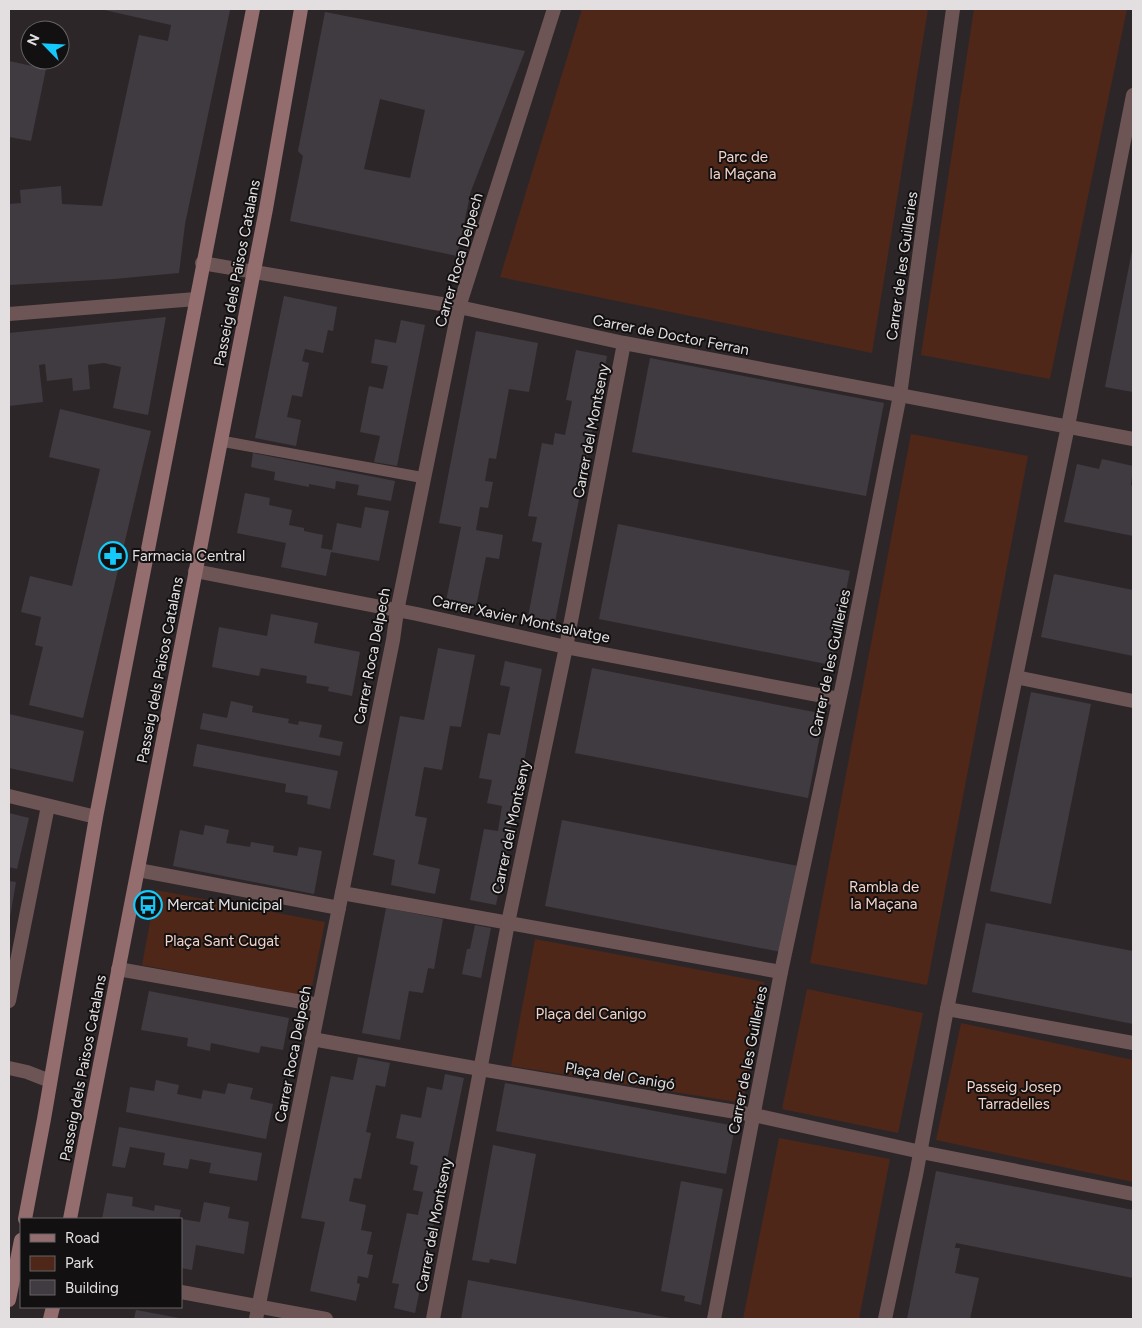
<svg xmlns="http://www.w3.org/2000/svg" width="1142" height="1328" viewBox="0 0 1142 1328" font-family="Figtree,sans-serif">
  <style>
    .green { fill: #4e2719 }
    .building { fill: #403b40; fill-rule: evenodd }
    .lines { fill: none; stroke-linecap: round; stroke-linejoin: round }
    .service { stroke: #6d5556; stroke-width: 11 }
    .pedestrian { stroke: #6d5556; stroke-width: 14 }
    .minor { stroke: #6d5556; stroke-width: 14 }
    .secondary { stroke: #946d6f; stroke-width: 14 }
    .labels { text-anchor: middle; dominant-baseline: central; stroke-width: 4; stroke-linejoin: round; paint-order: stroke }
    .park-label { font-size: 15px; fill: #f5d3c7; stroke: #131011 }
    .street-label { font-size: 15px; fill: #e3dfe1; stroke: #131011 }
    .poi-label { font-size: 15px; fill: #e3dfe1; stroke: #131011; text-anchor: start }
  </style>
  <rect width="100%" height="100%" fill="#2d2629"/>
  <!-- green -->
  <g class="green">
    <path d="M582,9h346l-56,344 -372,-76z"/>
    <path d="M974,9h153l-77,370 -129,-24z"/>
    <path d="M911,434l117,22 -101,529 -117,-22z"/>
    <path d="M156,890l169,32 -15,75 -168,-32z"/>
    <path d="M535,939l229,43 -21,121 -232,-37z"/>
    <path d="M807,989l116,24 -25,120 -116,-24z"/>
    <path d="M961,1023l172,37v122l-197,-42z"/>
    <path d="M779,1138l111,21 -31,160h-116z"/>
  </g>
  <!-- building -->
  <g class="building">
    <path d="M100,9h122l8,1 -45,214 -6,49 -65,6 -105,6v-81l12,-1 -1,-13 41,-4 1,18 40,2 37,-171 29,6 3,-16z"/>
    <path d="M325,12l200,39 -54,140 -14,65 -167,-35 13,-65 -5,-5zM380,99l45,11 -15,68 -46,-9z"/>
    <path d="M9,61l37,8 -15,72 -22,-4z"/>
    <path d="M1132,251h1v141l-28,-5z"/>
    <path d="M284,296l53,11 -4,24 -5,-1 -5,23 -18,-4 -3,12 7,2 -7,34 -10,-2 -5,22 14,3 -5,26 -41,-8z"/>
    <path d="M166,317l-18,98 -35,-7 8,-41 -17,-4 -16,2 2,24 -17,2 -1,-13 -25,3 -2,-17 -6,1 4,37 -34,4v-73z"/>
    <path d="M401,320l24,5 -28,141 -23,-4 6,-26 -20,-4 9,-46 14,3 5,-23 -17,-3 4,-24 21,4z"/>
    <path d="M476,331l62,12 -9,49 -20,-3 -13,70 -7,-1 -4,23 8,1 -5,26 -8,-1 -4,23 27,5 -4,24 -13,-2 -10,50 -30,-6 15,-74 -22,-4z"/>
    <path d="M576,350l31,6 -52,266 -27,-5 14,-74 -10,-2 5,-24 -9,-1 14,-73 11,2 2,-12 10,2 7,-34 -6,-1z"/>
    <path d="M650,358l234,45 -18,93 -234,-44z"/>
    <path d="M60,409l91,22 -68,287 -54,-13 14,-58 -8,-2 6,-28 -20,-5 9,-36 42,10 28,-117 -51,-12z"/>
    <path d="M253,453l142,28 -4,20 -34,-6 2,-10 -23,-4 -1,8 -26,-5v3l-35,-7 1,-8 -24,-5z"/>
    <path d="M1102,459l31,7 -2,19 2,1v50l-69,-14 13,-58 22,5z"/>
    <path d="M245,493l25,5 -1,7 23,5 -3,15 15,3v3l19,4 -2,13 11,2 5,-27 24,5 4,-21 24,4 -10,50 -48,-9 -5,24 -45,-9 5,-24 -49,-10z"/>
    <path d="M618,524l232,47 -19,94 -232,-46z"/>
    <path d="M1054,574l79,16v66l-92,-19z"/>
    <path d="M271,614l47,9 -4,20 46,9 -8,44 -24,-5 1,-4 -23,-4 1,-7 -46,-8 -2,8 -47,-9 7,-40 48,9z"/>
    <path d="M438,648l37,7 -14,72 -11,-1 -8,44 -18,-3 -9,49 12,2 -9,46 22,5 -5,25 -44,-9 4,-25 -22,-5 27,-139 24,4z"/>
    <path d="M505,661l37,8 -46,236 -26,-5 14,-71 14,2 4,-25 -15,-3 5,-23 -13,-2 9,-45 12,2 10,-48 -10,-2z"/>
    <path d="M592,668l232,46 -16,84 -233,-45z"/>
    <path d="M1031,692l60,12 -40,200 -61,-13z"/>
    <path d="M231,701l22,5 -1,6 37,7 -1,4 10,2 1,-4 23,4 -3,12 24,5 -3,14 -140,-27 3,-16 24,5z"/>
    <path d="M9,714l75,17 -11,51 -64,-14z"/>
    <path d="M197,744l141,27 -8,38 -23,-5 1,-8 -23,-4 1,-8 -93,-18z"/>
    <path d="M9,813l20,5 -12,51 -8,-2z"/>
    <path d="M562,820l236,46 -17,86 -236,-46z"/>
    <path d="M205,825l24,5 -3,13 24,4 1,-5 23,4 -1,6 24,4 2,-9 23,4 -8,43 -141,-28 7,-36 23,5z"/>
    <path d="M9,881l7,1 -6,35h-1z"/>
    <path d="M386,908l57,11 -9,50 -6,-1 -5,25 -14,-2 -9,49 -38,-7z"/>
    <path d="M986,923l147,28v73l-161,-32z"/>
    <path d="M475,925l16,3 -10,50 -19,-4 5,-25h3z"/>
    <path d="M149,991l140,27 -6,32 -22,-4 -2,7 -48,-10 -1,8 -23,-5 1,-8 -47,-8z"/>
    <path d="M358,1057l32,6 -5,24 -9,-2 -10,47 5,1 -10,46 -7,-1 -5,23 17,4 -5,25 11,2 -5,22 6,1 -5,23 -10,-2 -1,7 3,1 -4,17 -46,-10 15,-69 -24,-4 30,-142 22,4z"/>
    <path d="M445,1074l19,4 -49,235 -21,-5 5,-24 -7,-1 15,-70 11,2 5,-23 -10,-2 5,-24 -8,-2 4,-22 -18,-4 5,-24 20,4 6,-31 15,3z"/>
    <path d="M156,1080l23,5 -2,9 24,5 2,-9 22,4 3,-11 25,5 -3,11 23,5 -7,35 -140,-27 4,-25 24,4z"/>
    <path d="M505,1083l230,43 -9,48 -230,-43z"/>
    <path d="M119,1127l143,26 -5,28 -48,-8 2,-10 -21,-4 -2,10 -25,-4 2,-12 -35,-6 -5,21 -13,-2z"/>
    <path d="M493,1145l43,9 -20,110 -26,-5 -1,4 -17,-3z"/>
    <path d="M936,1171l197,39v68l-177,-35 -1,5h5l-5,25 24,5 -9,41h-63z"/>
    <path d="M681,1181l42,8 -22,116 -17,-4 1,-5 -24,-5z"/>
    <path d="M107,1193l26,4 -1,9 22,5 1,-6 26,5 -2,9h-77z"/>
    <path d="M204,1202l26,5 -2,11 21,4 -5,32 -48,-9 -4,25 -11,-2v-49l19,3z"/>
    <path d="M468,1280l202,38v1h-209z"/>
    <path d="M136,1310l43,8v1h-45z"/>
  </g>
  <g class="lines">
    <!-- service -->
    <path class="service" d="M221,441l204,37"/>
    <!-- pedestrian -->
    <path class="pedestrian" d="M1068,426l65,-331"/>
    <!-- minor -->
    <g class="minor">
      <path d="M202,263l257,44 165,36 509,96"/>
      <path d="M9,314l187,-15"/>
      <path d="M195,571l222,43 149,33 273,52"/>
      <path d="M1016,677l117,24"/>
      <path d="M9,796l87,21"/>
      <path d="M138,870l201,38"/>
      <path d="M342,893l439,79"/>
      <path d="M118,969l201,36"/>
      <path d="M9,1001l39,-195"/>
      <path d="M947,1009l186,34"/>
      <path d="M312,1039l168,30 274,46 167,37 212,42"/>
      <path d="M9,1068l18,4 23,9"/>
      <path d="M181,1292l145,27"/>
      <path d="M256,1319l137,-679 4,-29 62,-304 95,-298"/>
      <path d="M433,1319l75,-396 58,-276 58,-304"/>
      <path d="M714,1319l67,-347 64,-299 55,-278 53,-386"/>
      <path d="M885,1319l31,-144 31,-166 121,-583"/>
    </g>
    <!-- secondary -->
    <g class="secondary">
      <path d="M25,1219l19,-100 52,-302 157,-808"/>
      <path d="M70,1219l196,-1010 35,-200"/>
      <path d="M9,1300l12,-60"/>
      <path d="M50,1319l3,-12"/>
    </g>
  </g>
  <!-- icons -->
  <defs>
    <symbol id="pharmacy-ring" viewBox="-11 -11 22 22"><circle r="9.5" fill="#131011" stroke="#13cafb" stroke-width="1.5"/><path d="M-2-6h4v4h4v4h-4v4h-4v-4h-4v-4h4Z" fill="#13cafb"/></symbol>
    <symbol id="bus-ring" viewBox="-11 -11 22 22"><circle r="9.5" fill="#131011" stroke="#13cafb" stroke-width="1.5"/><path d="M-5-6H5V4H4V6H2V4H-2V6H-4V4H-5ZM-3.5-4V0h7V-4ZM-3.5 1.2v1.5H-2V1.2ZM2 1.2v1.5H3.5V1.2Z" fill="#13cafb"/></symbol>
  </defs>
  <g fill-rule="evenodd">
    <use href="#pharmacy-ring" x="97" y="540" width="32" height="32"/>
    <use href="#bus-ring" x="132" y="889" width="32" height="32"/>
  </g>
  <g class="labels">
    <!-- park labels -->
    <g class="park-label">
      <text x="743" y="157">Parc de<tspan x="743" dy="17">la Maçana</tspan></text>
      <text x="884" y="887">Rambla de<tspan x="884" dy="17">la Maçana</tspan></text>
      <text x="222" y="941">Plaça Sant Cugat</text>
      <text x="591" y="1014">Plaça del Canigo</text>
      <text x="1014" y="1087">Passeig Josep<tspan x="1014" dy="17">Tarradelles</tspan></text>
    </g>
    <!-- street labels -->
    <g class="street-label">
      <text transform="translate(459 260) rotate(-74)">Carrer Roca Delpech</text>
      <text transform="translate(902 266) rotate(-82)">Carrer de les Guilleries</text>
      <text transform="translate(237 273) rotate(-79)">Passeig dels Països Catalans</text>
      <text transform="translate(671 335) rotate(11)">Carrer de Doctor Ferran</text>
      <text transform="translate(591 431) rotate(-79)">Carrer del Montseny</text>
      <text transform="translate(521 619) rotate(12)">Carrer Xavier Montsalvatge</text>
      <text transform="translate(372 656) rotate(-79)">Carrer Roca Delpech</text>
      <text transform="translate(830 663) rotate(-78)">Carrer de les Guilleries</text>
      <text transform="translate(160 670) rotate(-79)">Passeig dels Països Catalans</text>
      <text transform="translate(511 827) rotate(-78)">Carrer del Montseny</text>
      <text transform="translate(293 1054) rotate(-79)">Carrer Roca Delpech</text>
      <text transform="translate(748 1060) rotate(-79)">Carrer de les Guilleries</text>
      <text transform="translate(83 1068) rotate(-79)">Passeig dels Països Catalans</text>
      <text transform="translate(620 1076) rotate(9)">Plaça del Canigó</text>
      <text transform="translate(434 1225) rotate(-79)">Carrer del Montseny</text>
    </g>
    <!-- poi labels -->
    <g class="poi-label">
      <text x="132" y="556">Farmacia Central</text>
      <text x="167" y="905">Mercat Municipal</text>
    </g>
  </g>
  <!-- border -->
  <rect width="1142" height="1328" fill="none" stroke="#e3dfe1" stroke-width="20"/>
  <!-- legend -->
  <rect x="20" y="1218" width="162" height="90" fill="#131011" stroke="#666364"/>
  <rect x="30" y="1234" width="25" height="8" fill="#946d6f" stroke="#666364"/>
  <text x="65" y="1243" font-size="15" fill="#e3dfe1">Road</text>
  <rect x="30" y="1256" width="25" height="15" fill="#4e2719" stroke="#666364"/>
  <text x="65" y="1268" font-size="15" fill="#e3dfe1">Park</text>
  <rect x="30" y="1280" width="25" height="15" fill="#403b40" stroke="#666364"/>
  <text x="65" y="1293" font-size="15" fill="#e3dfe1">Building</text>
  <!-- north arrow -->
  <g transform="translate(45 45) rotate(294)"><circle r="24" fill="#131011" stroke="#666364"/>
  <path d="M0-4L9 19L0 12L-9 19Z" fill="#13cafb"/>
  <text y="-8" font-size="14" font-weight="bold" text-anchor="middle" fill="#e3dfe1">N</text>
  </g>
</svg>
